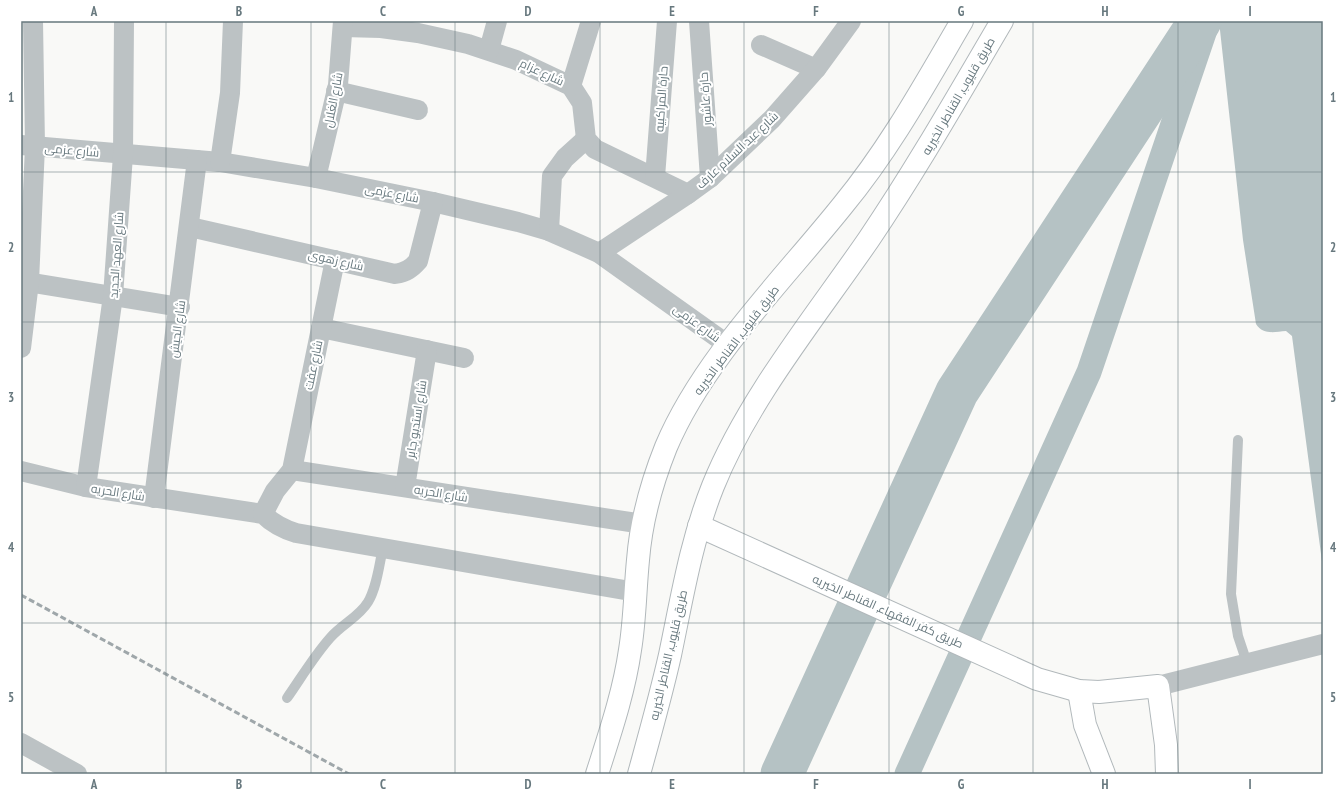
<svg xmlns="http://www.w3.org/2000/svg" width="1344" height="795" viewBox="0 0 1344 795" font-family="'PT Sans Narrow',Cairo,sans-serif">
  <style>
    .water { fill: #b5c2c4 }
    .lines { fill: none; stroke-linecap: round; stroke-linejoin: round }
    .canal { stroke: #b5c2c4; stroke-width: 25 }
    .river { stroke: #b5c2c4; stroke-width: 43 }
    .secondary-casing { stroke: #b1b8bb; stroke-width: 24 }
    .lane { stroke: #bcc2c4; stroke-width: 10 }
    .street { stroke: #bcc2c4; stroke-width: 20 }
    .secondary { stroke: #fff; stroke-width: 22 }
    .rail { stroke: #9fa7aa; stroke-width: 3; stroke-dasharray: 6 3; stroke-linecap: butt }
    .grid { fill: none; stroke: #67787e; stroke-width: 1; stroke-opacity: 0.55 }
    .labels { text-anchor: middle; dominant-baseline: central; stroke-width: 4; stroke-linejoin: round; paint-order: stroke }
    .street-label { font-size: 12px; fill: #67787e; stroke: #fff }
    .neatline { fill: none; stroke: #67787e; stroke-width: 1.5 }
    .grid-label { font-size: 13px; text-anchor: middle; font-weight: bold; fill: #67787e }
  </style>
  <rect width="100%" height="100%" fill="#f9f9f7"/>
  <!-- water -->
  <path class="water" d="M1219,21h104v548l-31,-233 -6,-5c-12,1 -23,4 -30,-7l-13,-84z"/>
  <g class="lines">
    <!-- canal -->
    <path class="canal" d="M907,774l182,-402 119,-351"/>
    <!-- river -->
    <path class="river" d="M782,774l175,-382 243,-371"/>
    <defs>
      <g id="secondary">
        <path d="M699,526l338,153 42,12 20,1 59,-6 8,59 1,29"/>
        <path d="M1079,691l6,34 19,49"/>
        <path d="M597,774c13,-41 27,-82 33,-124 5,-30 5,-60 8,-90 3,-38 14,-78 28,-113 37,-88 117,-167 177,-242 47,-57 82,-121 119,-184"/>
        <path d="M639,774c11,-40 22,-79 31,-119 12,-57 21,-114 43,-169 35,-87 103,-170 156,-247 48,-71 90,-145 133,-218"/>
      </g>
    </defs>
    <!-- secondary casing -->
    <use href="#secondary" class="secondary-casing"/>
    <!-- lane -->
    <g class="lane">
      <path d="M1238,440l-7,154 7,42 9,27"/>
      <path d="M287,698c14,-20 27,-42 43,-60 12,-14 29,-21 38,-36 9,-15 11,-37 15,-54"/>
    </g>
    <!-- street -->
    <g class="street">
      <path d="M699,21l11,157"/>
      <path d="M343,27l38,1 37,5 50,11 48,16 55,26 11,17 4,36 9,10 93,45"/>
      <path d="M761,45l55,24"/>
      <path d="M489,50l8,-29"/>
      <path d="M571,86l20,-65"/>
      <path d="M336,91l82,19"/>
      <path d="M21,145l199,17 96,16 117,24 85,20 31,9 50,22 129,92"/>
      <path d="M220,162l10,-69 3,-72"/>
      <path d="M655,177l12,-156"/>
      <path d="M316,178l22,-93 5,-64"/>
      <path d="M190,227l205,47c11,-2 16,-5 23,-13l15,-59"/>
      <path d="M549,231l3,-55 13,-18 21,-19"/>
      <path d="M599,253l89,-59 22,-16 62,-59 44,-50 35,-48"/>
      <path d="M21,281l159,26"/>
      <path d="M321,328l143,30"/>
      <path d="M21,348l8,-66 6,-136 -2,-125"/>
      <path d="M292,470l351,54"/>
      <path d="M21,471l65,16 177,27c10,10 20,15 33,19l340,59"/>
      <path d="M86,487l27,-191 10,-141 1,-134"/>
      <path d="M405,487l22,-137"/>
      <path d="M154,498l43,-338"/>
      <path d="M263,514l12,-23 17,-21 43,-210"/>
      <path d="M1158,686l165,-42"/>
      <path d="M21,743l56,31"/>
    </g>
    <!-- secondary -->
    <use href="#secondary" class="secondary"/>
    <!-- rail -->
    <path class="rail" d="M21,595l328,179"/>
  </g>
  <!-- grid -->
  <path class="grid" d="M166,21v753M311,21v753M455,21v753M600,21v753M744,21v753M889,21v753M1033,21v753M1178,21v753M21,172h1302M21,322h1302M21,473h1302M21,623h1302"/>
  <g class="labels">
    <!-- street labels -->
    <g class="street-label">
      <text transform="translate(542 72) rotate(25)">شارع عزام</text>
      <text transform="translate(958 96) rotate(-60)">طريق قليوب, القناطر الخيريه</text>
      <text transform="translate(661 99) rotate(-86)">حارة المراكبيه</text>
      <text transform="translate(705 99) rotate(-94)">حارة عاشور</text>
      <text transform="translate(333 100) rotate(-79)">شارع الغلال</text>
      <text transform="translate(72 150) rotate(5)">شارع عزمى</text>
      <text transform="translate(737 150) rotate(-43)">شارع عبد السلام عارف</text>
      <text transform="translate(392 193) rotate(11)">شارع عزمى</text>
      <text transform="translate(116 255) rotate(-86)">شارع العهد الجديد</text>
      <text transform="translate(336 260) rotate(13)">شارع زهوى</text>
      <text transform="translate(697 323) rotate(36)">شارع عزمى</text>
      <text transform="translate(177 329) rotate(-82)">شارع الجيش</text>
      <text transform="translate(736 340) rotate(-53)">طريق قليوب, القناطر الخيريه</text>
      <text transform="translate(313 365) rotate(-78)">شارع عفت</text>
      <text transform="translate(416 419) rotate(-81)">شارع استديو جابر</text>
      <text transform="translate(118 492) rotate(9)">شارع الحريه</text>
      <text transform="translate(441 493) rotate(9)">شارع الحريه</text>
      <text transform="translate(888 611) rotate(24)">طريق كفر الفقهاء, القناطر الخيريه</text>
      <text transform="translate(668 655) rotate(-77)">طريق قليوب, القناطر الخيريه</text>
    </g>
  </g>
  <!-- border -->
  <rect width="1344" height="795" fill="none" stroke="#ffffff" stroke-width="44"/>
  <rect x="22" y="22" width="1300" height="751" class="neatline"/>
  <g class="grid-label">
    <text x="94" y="16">A</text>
    <text x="239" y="16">B</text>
    <text x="383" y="16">C</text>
    <text x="528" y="16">D</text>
    <text x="672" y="16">E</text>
    <text x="816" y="16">F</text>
    <text x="961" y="16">G</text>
    <text x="1105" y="16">H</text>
    <text x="1250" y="16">I</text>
    <text x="11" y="102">1</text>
    <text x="1333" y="102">1</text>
    <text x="11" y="252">2</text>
    <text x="1333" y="252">2</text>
    <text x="11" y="402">3</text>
    <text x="1333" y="402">3</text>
    <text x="11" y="552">4</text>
    <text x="1333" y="552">4</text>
    <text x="11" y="702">5</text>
    <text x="1333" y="702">5</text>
    <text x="94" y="789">A</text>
    <text x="239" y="789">B</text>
    <text x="383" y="789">C</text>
    <text x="528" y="789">D</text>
    <text x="672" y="789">E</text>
    <text x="816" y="789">F</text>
    <text x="961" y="789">G</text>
    <text x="1105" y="789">H</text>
    <text x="1250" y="789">I</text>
  </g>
</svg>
